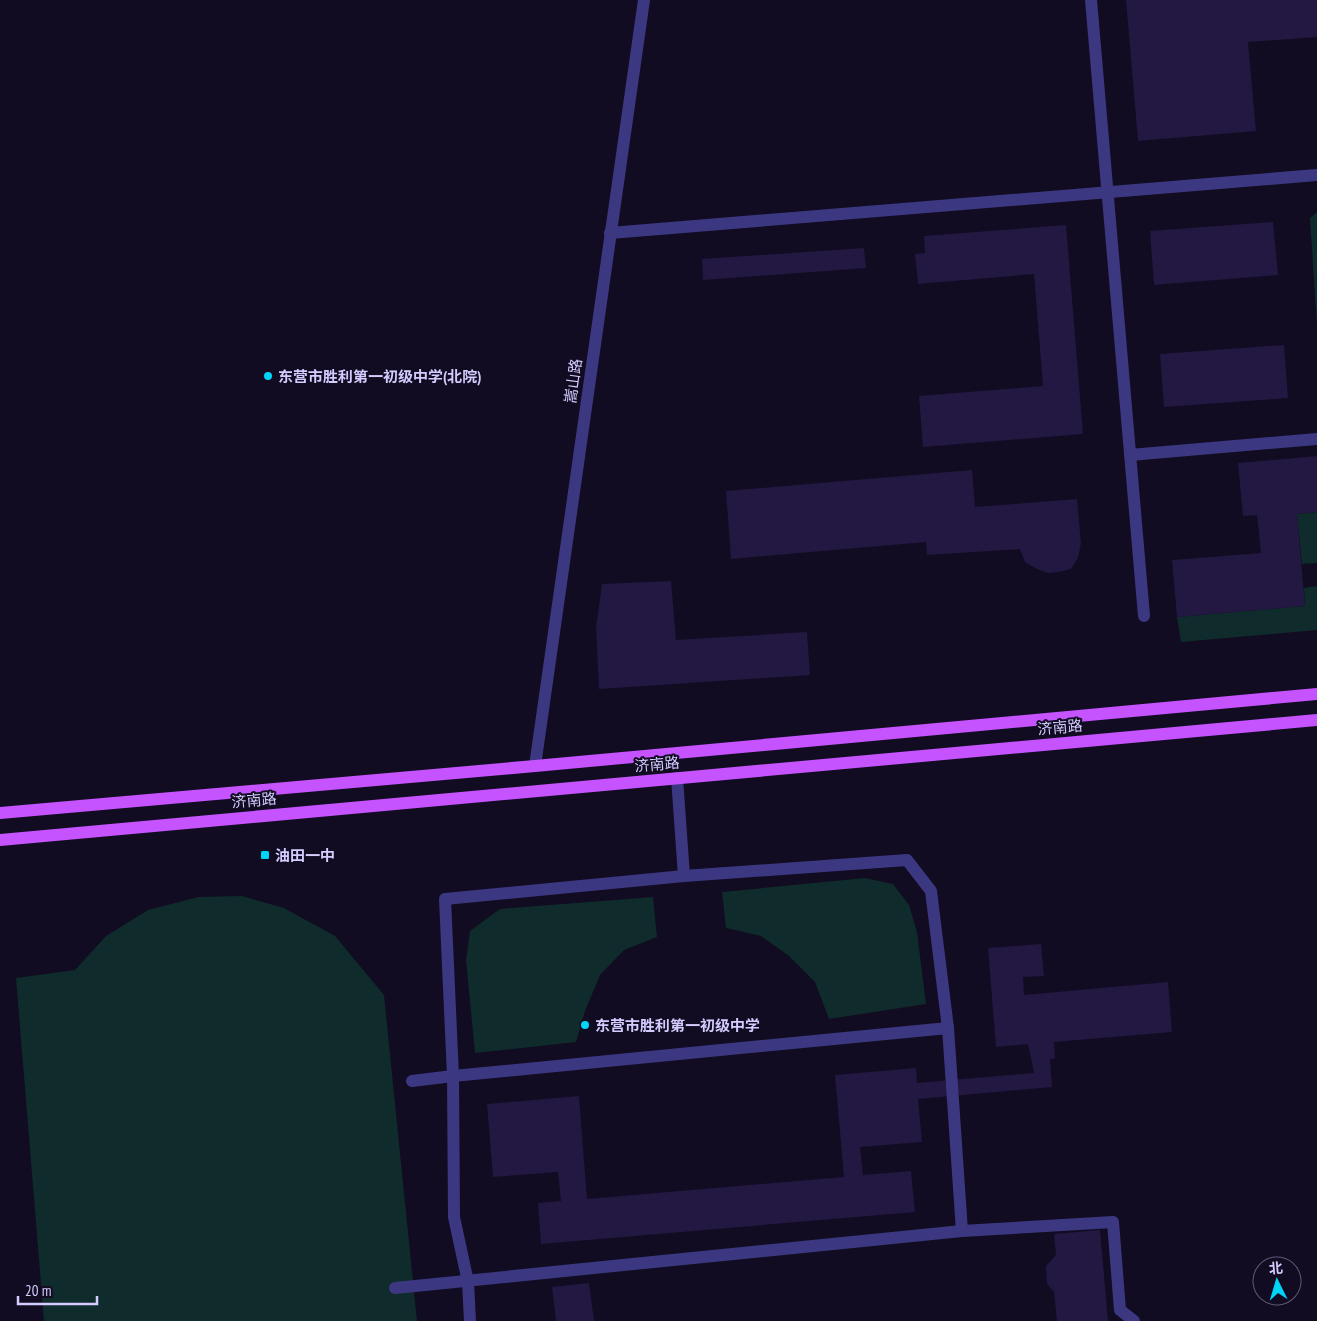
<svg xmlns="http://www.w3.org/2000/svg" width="1317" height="1321" viewBox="0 0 1317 1321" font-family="'PT Sans Narrow','Noto Sans SC',sans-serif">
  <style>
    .green { fill: #0f2b2b }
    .building { fill: #221842 }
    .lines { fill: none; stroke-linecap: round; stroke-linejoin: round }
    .minor { stroke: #3c3781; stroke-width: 12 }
    .major { stroke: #c553ff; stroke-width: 12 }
    .poi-dot { fill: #00d5f7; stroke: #110c21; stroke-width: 2 }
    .labels { text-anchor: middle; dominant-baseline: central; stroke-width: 4; stroke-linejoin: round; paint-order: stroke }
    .poi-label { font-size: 15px; font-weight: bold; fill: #d4ccff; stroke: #110c21; text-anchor: start }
    .street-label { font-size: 15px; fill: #d4ccff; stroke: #110c21 }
  </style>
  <rect width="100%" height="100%" fill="#110c21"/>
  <!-- green -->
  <g class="green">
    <path d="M1317,212v115l-7,-109z"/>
    <path d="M1317,512v51l-15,1 -5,-50z"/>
    <path d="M1317,586v44l-136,12 -4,-25 128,-11 -1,-18z"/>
    <path d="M865,878l28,6 16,21 8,27 9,72 -97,15 -14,-37 -26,-26 -28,-20 -35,-8 -4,-36z"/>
    <path d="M242,896l42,12 51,28 49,59 33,326h-373l-28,-343 59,-8 31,-34 42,-26 50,-13z"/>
    <path d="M653,897l4,40 -33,13 -24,25 -15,36 -9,31 -101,11 -9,-93 4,-29 30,-22z"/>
  </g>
  <!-- building -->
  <g class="building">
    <path d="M1126,0h191v37l-69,5 8,89 -118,10z"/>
    <path d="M1273,222l5,53 -124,10 -4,-54z"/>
    <path d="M1066,225l17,209 -160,13 -4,-51 124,-10 -9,-112 -116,10 -3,-30 10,-1 -1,-17z"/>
    <path d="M864,248l2,20 -163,12 -1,-21z"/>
    <path d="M1284,345l4,53 -124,9 -4,-53z"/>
    <path d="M1317,456v56l-20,2 8,92 -128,11 -5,-57 89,-7 -4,-38 -14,1 -5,-53z"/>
    <path d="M972,470l3,37 102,-8 4,44 -3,15 -7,11 -12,3 -11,1 -11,-4 -12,-7 -5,-13 -93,6 -1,-13 -195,17 -5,-68z"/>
    <path d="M671,581l5,59 131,-8 3,43 -211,14 -3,-61 6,-44z"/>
    <path d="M1041,944l3,32 -21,1 1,18 144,-13 4,50 -118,10 1,16 -5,1 2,28 -134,12 4,43 -62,5 3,28 48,-4 4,41 -374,32 -3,-41 23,-2 -3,-29 -65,5 -6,-73 92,-8 8,103 257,-22 -9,-102 81,-7 1,15 117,-10 -6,-29 -32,3 -8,-99z"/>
    <path d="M1100,1230l8,91h-51l-3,-29 -7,-8 -1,-18 10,-11 -2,-21z"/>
    <path d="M589,1283l5,38h-38l-4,-34z"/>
  </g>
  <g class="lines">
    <!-- minor -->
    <g class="minor">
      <path d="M1091,0l53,616"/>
      <path d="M610,233l707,-58"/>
      <path d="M1130,455l187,-16"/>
      <path d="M535,766l109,-766"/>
      <path d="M677,778l7,98"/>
      <path d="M412,1081l41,-5 495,-48"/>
      <path d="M395,1288l567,-57 151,-9 7,88 14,11"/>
      <path d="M470,1321l-2,-39 -14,-65 -1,-141 -8,-177 239,-23 223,-16 24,31 17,137 14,203"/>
    </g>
    <!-- major -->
    <g class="major">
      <path d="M0,813l535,-47 782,-72"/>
      <path d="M0,840l1317,-120"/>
    </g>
  </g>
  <!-- markers -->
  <g class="poi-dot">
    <circle cx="268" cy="376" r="5"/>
    <rect x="260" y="850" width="10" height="10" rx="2.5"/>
    <circle cx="585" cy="1025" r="5"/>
  </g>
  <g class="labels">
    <!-- poi labels -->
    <g class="poi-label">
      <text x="278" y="376">东营市胜利第一初级中学(北院)</text>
      <text x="275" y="855">油田一中</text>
      <text x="595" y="1025">东营市胜利第一初级中学</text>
    </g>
    <!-- street labels -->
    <g class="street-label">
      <text transform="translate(573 381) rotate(-82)">嵩山路</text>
      <text transform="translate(1060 727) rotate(-5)">济南路</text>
      <text transform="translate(657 764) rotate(-5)">济南路</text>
      <text transform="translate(254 800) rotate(-5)">济南路</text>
    </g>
  </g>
  <!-- north arrow -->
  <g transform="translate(1277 1281) rotate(355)"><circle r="24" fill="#110c21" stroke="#5f597a"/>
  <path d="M0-4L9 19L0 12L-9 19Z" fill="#00d5f7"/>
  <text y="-8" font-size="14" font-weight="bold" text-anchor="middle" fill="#d4ccff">北</text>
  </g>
  <!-- scale -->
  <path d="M18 1296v8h79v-8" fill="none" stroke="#d4ccff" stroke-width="2.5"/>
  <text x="25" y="1296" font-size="15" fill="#d4ccff" stroke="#110c21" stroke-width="4" paint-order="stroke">20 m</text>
</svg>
